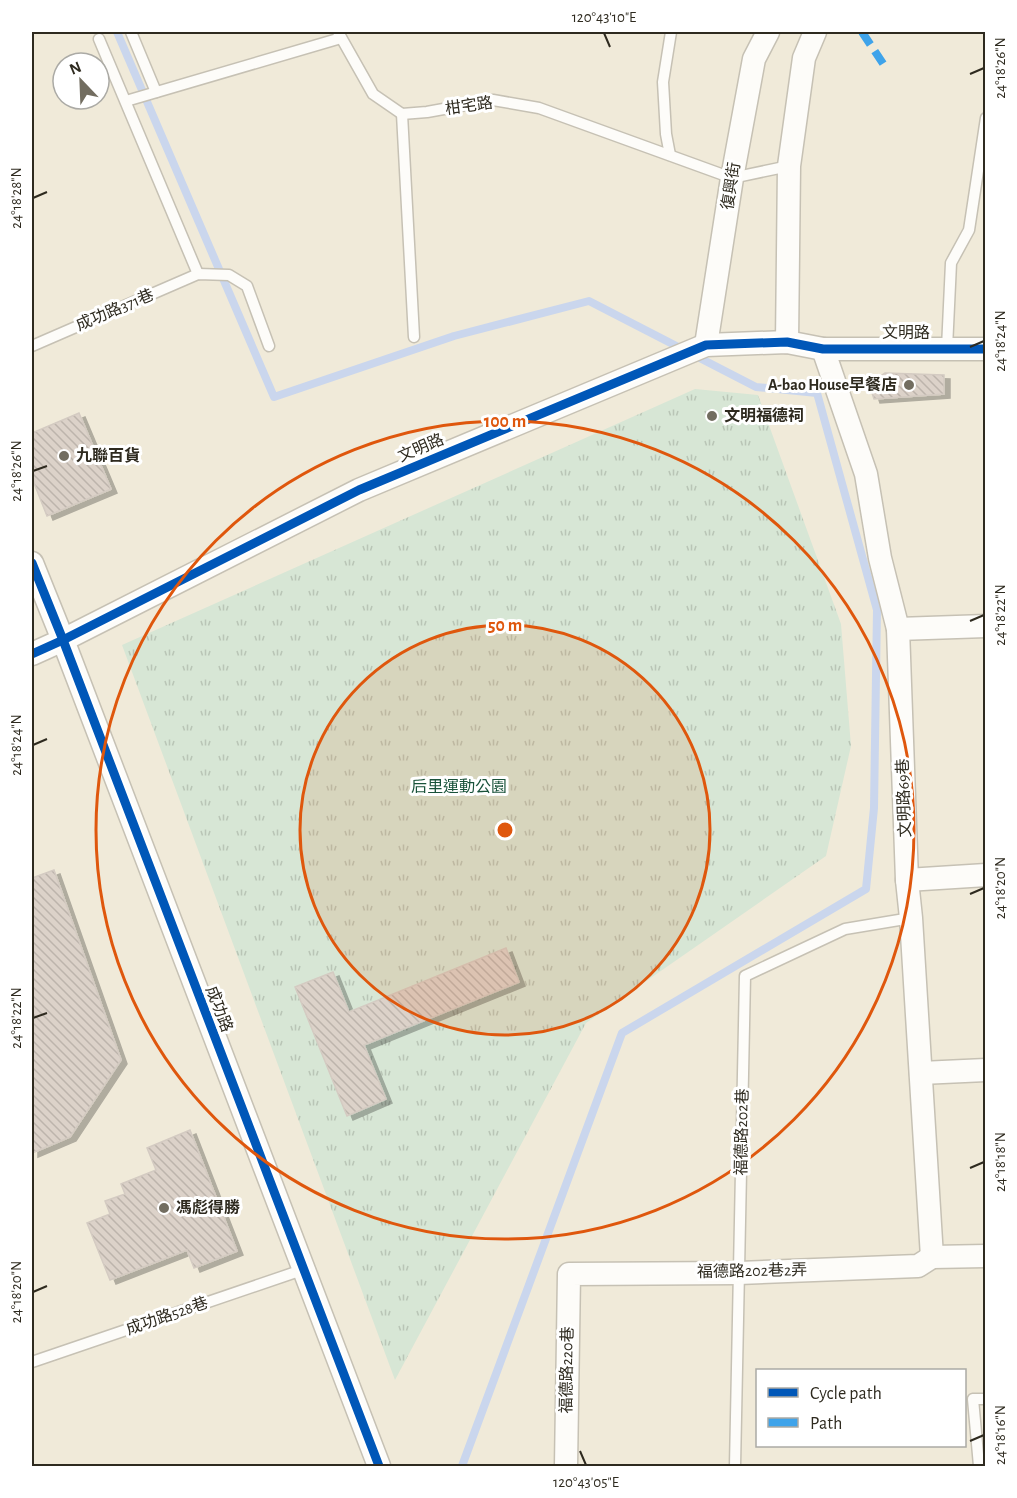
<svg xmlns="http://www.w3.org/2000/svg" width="1017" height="1498" viewBox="0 0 1017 1498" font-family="'Alegreya Sans','Noto Sans TC',sans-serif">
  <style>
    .park { fill: url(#park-tufts) }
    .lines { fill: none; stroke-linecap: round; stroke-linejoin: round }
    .stream { stroke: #cad6ed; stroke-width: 8 }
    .building { fill: url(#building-back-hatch); stroke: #d4cbc2; stroke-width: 1.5; filter: url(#shadow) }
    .service-casing { stroke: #c6c1b4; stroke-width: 13 }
    .minor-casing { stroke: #c6c1b4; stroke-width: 25 }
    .service { stroke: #fdfcf9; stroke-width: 10 }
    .minor { stroke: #fdfcf9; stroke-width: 22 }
    .quiet { stroke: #3ea3ea; stroke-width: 8; stroke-dasharray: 15 8; stroke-linecap: butt }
    .cycleway-casing { stroke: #fff; stroke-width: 13 }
    .cycleway { stroke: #0057b8; stroke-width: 9 }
    .ticks { fill: none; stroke: #2e2a1f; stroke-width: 2 }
    .ring { fill: none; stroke: #df570d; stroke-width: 3 }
    .poi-dot { fill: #726d60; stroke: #fff; stroke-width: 2 }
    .labels { text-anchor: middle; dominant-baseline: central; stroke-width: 6; stroke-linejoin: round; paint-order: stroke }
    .street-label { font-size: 16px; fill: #2e2a1f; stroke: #fff }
    .poi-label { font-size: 16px; font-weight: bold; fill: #2e2a1f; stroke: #fff; text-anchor: start }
    .park-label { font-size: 16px; fill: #19523a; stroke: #fff }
    .centre { fill: #df570d; stroke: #fff; stroke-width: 3 }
    .ring-label { font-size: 18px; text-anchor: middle; font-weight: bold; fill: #df570d; stroke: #fff; stroke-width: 6; stroke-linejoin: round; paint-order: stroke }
    .neatline { fill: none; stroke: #2e2a1f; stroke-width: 2 }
    .ticks-label { font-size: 15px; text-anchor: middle; fill: #2e2a1f }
  </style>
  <defs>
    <pattern id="park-tufts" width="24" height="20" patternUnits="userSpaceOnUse" patternTransform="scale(1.5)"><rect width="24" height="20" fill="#d7e6d5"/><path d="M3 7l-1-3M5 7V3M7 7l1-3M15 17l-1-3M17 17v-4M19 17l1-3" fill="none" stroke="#b9c5b6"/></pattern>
    <pattern id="building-back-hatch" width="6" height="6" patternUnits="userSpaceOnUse" patternTransform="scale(1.5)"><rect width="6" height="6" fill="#dcd2c9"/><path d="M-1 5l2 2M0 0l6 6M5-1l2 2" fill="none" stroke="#bdb4ac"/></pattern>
    <filter id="shadow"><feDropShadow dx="6" dy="4" stdDeviation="0" flood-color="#0004"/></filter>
  </defs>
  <rect width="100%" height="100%" fill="#f0ead9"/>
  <!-- park -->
  <path class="park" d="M695,389l63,6 83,229 10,122 -25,110 -240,167 -191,357 -273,-735z"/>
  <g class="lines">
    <!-- stream -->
    <path class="stream" d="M117,32l157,365 180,-61 135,-35 167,86 61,6 60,217 -3,198 -8,81 -244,144 -160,433"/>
  </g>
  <!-- building -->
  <g class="building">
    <path d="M885,373l59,2v19l-70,5 -3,-9 5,-11z"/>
    <path d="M79,413l32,76 -64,27 -15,-38v-45z"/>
    <path d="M54,870l67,190 -51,77 -38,16v-275z"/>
    <path d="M506,948l13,34 -155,63 22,54 -39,17 -52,-129 38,-15 16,40z"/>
    <path d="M190,1130l47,121 -43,17 -7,-18 -77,30 -23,-57 23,-9 -5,-13 20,-7 -4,-10 35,-14 -9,-22z"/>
  </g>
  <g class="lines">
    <defs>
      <g id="service">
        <path d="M131,32l25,60"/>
        <path d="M338,32l35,62 29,20 25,-2 66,-12 46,8 193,70 57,-12"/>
        <path d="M99,39l99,235"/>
        <path d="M126,101l215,-63"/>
        <path d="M402,114l12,223"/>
        <path d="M670,155l-4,-21 -3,-52 8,-50"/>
        <path d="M32,346l166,-72 31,1 18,11 22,60"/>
        <path d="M947,348l4,-85 18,-33 17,-112"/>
        <path d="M32,1362l270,-92"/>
        <path d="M735,1466l10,-490 100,-47 66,-11"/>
        <path d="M979,1466l-6,-67h13"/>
      </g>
      <g id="minor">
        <path d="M787,342l2,-176 15,-108 11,-26"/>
        <path d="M706,345l26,-167 22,-119 14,-27"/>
        <path d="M823,349l43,125 14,84 18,71 9,251 4,38 21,339"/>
        <path d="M32,563l31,77 316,826"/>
        <path d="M898,629l88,-3"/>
        <path d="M32,654l31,-14 296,-150 347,-145 81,-3 36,7h163"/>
        <path d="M907,880l79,-5"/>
        <path d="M921,1073l65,-3"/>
        <path d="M932,1257l54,-1"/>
        <path d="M566,1466l3,-192 170,-1 179,-7 14,-9"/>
      </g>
    </defs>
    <!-- service casing -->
    <use href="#service" class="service-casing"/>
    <!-- minor casing -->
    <use href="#minor" class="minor-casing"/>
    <!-- service -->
    <use href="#service" class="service"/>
    <!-- minor -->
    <use href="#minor" class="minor"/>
    <!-- quiet -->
    <path class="quiet" d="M862,32l24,36"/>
    <defs>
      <g id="cycleway">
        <path d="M32,563l31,77 316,826"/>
        <path d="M32,654l31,-14 296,-150 347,-145 81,-3 36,7h163"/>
      </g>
    </defs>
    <!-- cycleway casing -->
    <use href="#cycleway" class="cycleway-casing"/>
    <!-- cycleway -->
    <use href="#cycleway" class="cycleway"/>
  </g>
  <!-- ticks -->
  <path class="ticks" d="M604,33l6,14M970,74l14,-6M33,198l14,-6M970,347l14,-6M33,471l14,-5M970,621l14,-6M33,745l14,-6M970,894l14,-6M33,1018l14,-5M970,1168l14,-6M33,1292l14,-6M970,1441l14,-6M580,1451l6,14"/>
  <!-- distance rings -->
  <circle cx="505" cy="830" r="205" fill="#df570d" fill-opacity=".12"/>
  <g class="ring">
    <circle cx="505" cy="830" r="205"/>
    <circle cx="505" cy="830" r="409"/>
  </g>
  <!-- markers -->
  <g class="poi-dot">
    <circle cx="909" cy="385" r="6"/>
    <circle cx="712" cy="416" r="6"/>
    <circle cx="64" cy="456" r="6"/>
    <circle cx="164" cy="1208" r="6"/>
  </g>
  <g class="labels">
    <!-- street labels -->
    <g class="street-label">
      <text transform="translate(469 106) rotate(-8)">柑宅路</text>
      <text transform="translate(731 186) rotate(-81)">復興街</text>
      <text transform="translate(115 310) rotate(-23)">成功路371巷</text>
      <text x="906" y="333">文明路</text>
      <text transform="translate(421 448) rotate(-23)">文明路</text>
      <text transform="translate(904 798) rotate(-92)">文明路69巷</text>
      <text transform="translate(219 1009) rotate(69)">成功路</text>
      <text transform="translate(742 1132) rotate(-89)">福德路202巷</text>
      <text transform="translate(752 1271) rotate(-1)">福德路202巷2弄</text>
      <text transform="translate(167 1316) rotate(-19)">成功路528巷</text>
      <text transform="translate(567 1370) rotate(-89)">福德路220巷</text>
    </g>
    <!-- poi labels -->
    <g class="poi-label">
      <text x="897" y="385" text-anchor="end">A-bao House早餐店</text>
      <text x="724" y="416">文明福德祠</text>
      <text x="76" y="456">九聯百貨</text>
      <text x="176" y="1208">馮彪得勝</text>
    </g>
    <!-- park labels -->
    <g class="park-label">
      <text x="459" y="787">后里運動公園</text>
    </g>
  </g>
  <circle cx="505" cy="830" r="9" class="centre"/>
  <g class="ring-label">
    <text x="505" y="427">100 m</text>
    <text x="505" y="631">50 m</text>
  </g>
  <!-- border -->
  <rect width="1017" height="1498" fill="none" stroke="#ffffff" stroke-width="66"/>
  <!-- legend -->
  <rect x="756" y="1369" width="210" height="78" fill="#ffffff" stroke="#abaaa5" stroke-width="1.5"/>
  <rect x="768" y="1388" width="30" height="9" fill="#0057b8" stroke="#abaaa5" stroke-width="1.5"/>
  <text x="810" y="1399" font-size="18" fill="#2e2a1f">Cycle path</text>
  <rect x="768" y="1418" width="30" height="9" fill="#3ea3ea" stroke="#abaaa5" stroke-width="1.5"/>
  <text x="810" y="1429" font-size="18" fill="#2e2a1f">Path</text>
  <!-- north arrow -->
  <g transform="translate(81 81) rotate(337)"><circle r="28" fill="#ffffff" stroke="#abaaa5" stroke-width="1.5"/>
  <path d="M0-4.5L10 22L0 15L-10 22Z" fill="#726d60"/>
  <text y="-9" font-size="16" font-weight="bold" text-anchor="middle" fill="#2e2a1f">N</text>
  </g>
  <rect x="33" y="33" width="951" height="1432" class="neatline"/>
  <g class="ticks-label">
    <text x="604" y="22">120°43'10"E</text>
    <text transform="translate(1000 68) rotate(-90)" y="5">24°18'26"N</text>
    <text transform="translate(16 198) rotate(-90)" y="5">24°18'28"N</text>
    <text transform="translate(1000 341) rotate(-90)" y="5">24°18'24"N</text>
    <text transform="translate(16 471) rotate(-90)" y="5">24°18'26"N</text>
    <text transform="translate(1000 615) rotate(-90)" y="5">24°18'22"N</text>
    <text transform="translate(16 745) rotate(-90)" y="5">24°18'24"N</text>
    <text transform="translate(1000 888) rotate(-90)" y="5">24°18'20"N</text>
    <text transform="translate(16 1018) rotate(-90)" y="5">24°18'22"N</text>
    <text transform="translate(1000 1162) rotate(-90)" y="5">24°18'18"N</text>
    <text transform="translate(16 1292) rotate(-90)" y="5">24°18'20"N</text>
    <text transform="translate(1000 1435) rotate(-90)" y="5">24°18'16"N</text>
    <text x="586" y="1487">120°43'05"E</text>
  </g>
</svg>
